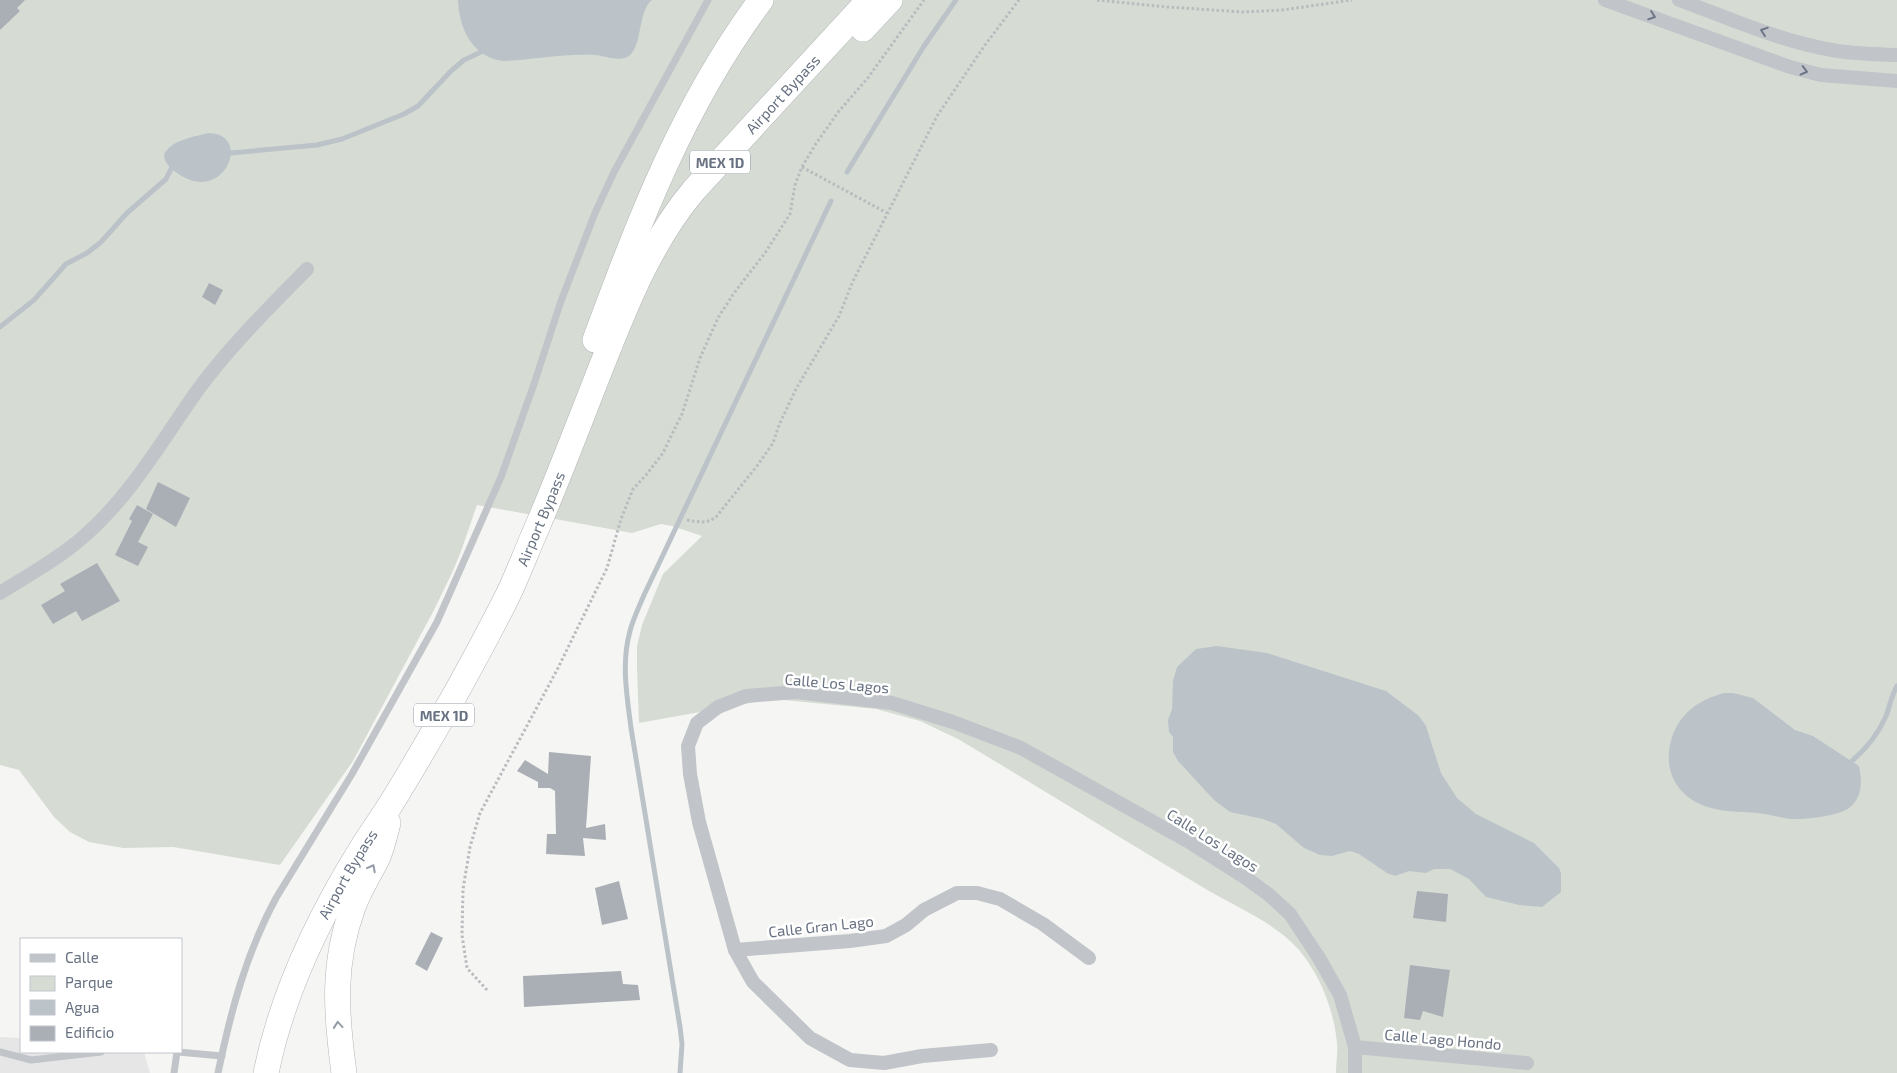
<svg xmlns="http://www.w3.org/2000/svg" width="1897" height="1073" viewBox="0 0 1897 1073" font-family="'Exo 2',sans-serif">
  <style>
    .built { fill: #e6e6e6 }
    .green { fill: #d6dcd4 }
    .water { fill: #bbc3c9 }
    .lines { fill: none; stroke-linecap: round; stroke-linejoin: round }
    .stream { stroke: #bbc3c9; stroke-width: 5 }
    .building { fill: #aaafb6 }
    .motorway-casing { stroke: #b4b6ba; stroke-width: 26 }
    .path { stroke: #b9bbbe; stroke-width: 3; stroke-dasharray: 2.5 2.5; stroke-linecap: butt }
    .service { stroke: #c1c4c8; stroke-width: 7 }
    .minor { stroke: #c1c4c8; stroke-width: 14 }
    .motorway { stroke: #fff; stroke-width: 25 }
    .oneway { stroke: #6c7585 }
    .oneway2 { stroke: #959ca7 }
    .labels { text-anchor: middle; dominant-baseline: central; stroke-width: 5; stroke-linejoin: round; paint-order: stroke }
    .shield { fill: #fff; stroke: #959ca7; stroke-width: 1 }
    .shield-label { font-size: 14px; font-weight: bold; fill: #677181 }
    .street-label { font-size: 15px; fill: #677181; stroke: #fff }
  </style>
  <rect width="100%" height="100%" fill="#f5f6f3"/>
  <!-- built -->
  <path class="built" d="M0,1037l21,1v14h123l6,21h-150z"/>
  <!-- green -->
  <path class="green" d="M0,0h1897v1073h-561c0,-10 2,-21 1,-30 -3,-33 -17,-68 -38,-93 -23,-27 -65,-44 -95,-62 -82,-49 -164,-100 -246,-149l-38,-18 -44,-12 -103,-10 -134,24 -2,-55v-22l5,-21 21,-51 39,-38 -30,-10 -11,-2 -29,9 -155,-28 -17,49 -8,19 -18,37 -81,151 -73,104 -107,-18 -50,1 -34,-6 -19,-10 -16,-15 -35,-47 -19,-5z"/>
  <!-- water -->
  <g class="water">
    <path d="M458,0h194c-13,10 -10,40 -20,53 -9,11 -26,3 -37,2 -31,-2 -62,5 -92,6 -31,-4 -44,-33 -45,-61z"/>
    <path d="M208,133c46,0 16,74 -31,40 -7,-5 -12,-9 -13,-18 6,-15 30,-18 44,-22z"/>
    <path d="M1217,646l50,7 119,38 33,25 7,10 15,47 16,25 19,16 58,29 25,25 2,5v19l-19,15 -23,-2 -33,-8 -17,-18 -19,-10h-16l-8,4 -17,-2 -14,5 -8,-3 -28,-19 -9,-3 -18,5 -12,-1 -16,-7 -28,-24 -13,-5 -33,-7 -16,-12 -36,-39 -5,-9v-15l-4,-5 -1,-12 4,-11 1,-28 4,-14 19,-18z"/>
    <path d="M1724,693h9l20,5 42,32 18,6 46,30c3,15 4,31 -10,42 -10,8 -46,12 -59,11 -9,-1 -17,-4 -26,-5 -17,-3 -37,-1 -53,-6 -33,-9 -50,-37 -39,-71 9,-25 27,-37 52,-44z"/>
  </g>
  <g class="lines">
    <!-- stream -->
    <g class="stream">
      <path d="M231,153l86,-8 25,-6 62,-25 14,-8 33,-35 13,-11 17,-8"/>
      <path d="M847,172l77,-126 32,-46"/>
      <path d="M0,327l34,-27 32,-36 21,-11 14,-11 26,-29 39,-34 5,-10"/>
      <path d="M1852,761c15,-13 26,-26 34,-45 4,-10 5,-20 11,-30"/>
      <path d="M680,1073l2,-29 -2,-17 -49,-299c-4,-32 -10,-65 -1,-97 3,-12 9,-24 14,-36l187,-394"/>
    </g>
  </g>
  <!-- building -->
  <g class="building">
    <path d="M0,0h25l-8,8 3,3 -20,19z"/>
    <path d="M209,283l14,7 -8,15 -13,-8z"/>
    <path d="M158,482l32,16 -14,29 -30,-18z"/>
    <path d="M137,505l16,9 -15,28 10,5 -10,19 -23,-11 17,-34 -3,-2z"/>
    <path d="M97,563l23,38 -38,20 -6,-10 -23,13 -12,-19 24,-14 -5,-7z"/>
    <path d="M549,752l42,4 -5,72 19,-4 1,16 -23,-2 2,18 -39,-2 1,-20h9l-1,-43 -5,-3h-12v-6l-21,-11 8,-11 23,14z"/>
    <path d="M619,881l9,38 -26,6 -7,-37z"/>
    <path d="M1417,891l31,3 -2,28 -33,-4z"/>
    <path d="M431,932l12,6 -16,33 -12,-7z"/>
    <path d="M1410,965l40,5 -7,47 -20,-6 -3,9 -16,-2z"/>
    <path d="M621,971l2,13 15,1 2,15 -116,7 -1,-31z"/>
  </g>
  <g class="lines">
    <defs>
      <g id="motorway">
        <path d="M863,29l27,-29"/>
        <path d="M595,340c45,-121 88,-235 166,-340"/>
        <path id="s1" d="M266,1073c16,-79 52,-154 94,-222 13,-21 28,-41 40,-62 37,-61 72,-123 104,-186 11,-21 19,-43 28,-64 25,-57 47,-116 70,-174 24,-61 49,-124 92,-175l175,-190"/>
        <path d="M344,1073c-8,-59 -12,-109 9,-166 6,-17 16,-32 24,-48 5,-11 8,-24 11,-36"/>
      </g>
    </defs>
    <!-- motorway casing -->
    <use href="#motorway" class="motorway-casing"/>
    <!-- path -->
    <g class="path">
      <path d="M1097,0l71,7 75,5 39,-2 70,-10"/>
      <path d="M802,167l85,46"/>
      <path d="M687,520c11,2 20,4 29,-3l41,-51 16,-23 6,-18 17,-36 43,-73 14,-35 84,-165 48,-71 34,-45"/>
      <path d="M487,990l-20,-22 -5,-33 1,-46 7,-42 10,-34 77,-143 50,-102 14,-49 12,-30 13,-14 17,-22 11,-23 8,-16 18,-56 18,-40 16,-25 31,-40 25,-39 5,-29 7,-18 13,-22 24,-34 28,-32 57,-79"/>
    </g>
    <!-- service -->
    <g class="service">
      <path d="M0,1052l31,8 70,-8"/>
      <path d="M178,1052l44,4"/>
      <path d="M174,1073l3,-21"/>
      <path d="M218,1073c13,-63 28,-119 58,-175l76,-124 85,-152 64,-145 33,-93 27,-83 34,-88 19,-41 94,-172"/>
    </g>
    <!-- minor -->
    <g class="minor">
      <path d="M1605,0l185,67 31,8 76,6"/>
      <path d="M1679,0c50,18 100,41 153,50 21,4 43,4 65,5"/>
      <path d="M0,593c27,-17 58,-34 82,-55 48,-41 79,-96 115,-147 32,-44 72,-83 110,-122"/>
      <path d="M735,950l115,-9 36,-5 20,-11 18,-15 33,-17h20l23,6 43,25 46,34"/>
      <path d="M1355,1047l172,16"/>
      <path d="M991,1050l-69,6 -38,7 -34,-3 -40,-22 -57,-56 -18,-32 -36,-128 -9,-48 -2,-28 9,-23 21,-16 28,-11 50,-4 96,11 61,19 68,26 170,95 55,35 22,16 22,20 29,44 21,37 15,52v26"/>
    </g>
    <!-- motorway -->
    <use href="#motorway" class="motorway"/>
  </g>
  <!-- one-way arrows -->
  <defs><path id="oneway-chevron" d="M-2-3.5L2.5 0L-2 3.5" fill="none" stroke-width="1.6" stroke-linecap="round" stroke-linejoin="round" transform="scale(1.25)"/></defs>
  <g class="oneway">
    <use href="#oneway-chevron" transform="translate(1652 16) rotate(19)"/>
    <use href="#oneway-chevron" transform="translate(1764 31) rotate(-161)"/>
    <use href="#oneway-chevron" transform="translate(1804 71) rotate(14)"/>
  </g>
  <g class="oneway2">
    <use href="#oneway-chevron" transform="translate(372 868) rotate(-62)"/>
    <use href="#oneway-chevron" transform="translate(338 1025) rotate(-95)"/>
  </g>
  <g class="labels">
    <!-- shield labels -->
    <g class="shield">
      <rect x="690" y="150.5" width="60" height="23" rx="4"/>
      <rect x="414" y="703.5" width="60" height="23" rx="4"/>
    </g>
    <g class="shield-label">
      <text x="720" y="162">MEX 1D</text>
      <text x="444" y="715">MEX 1D</text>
    </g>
    <!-- street labels -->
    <g class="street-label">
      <text stroke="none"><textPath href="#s1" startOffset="1116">Airport Bypass</textPath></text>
      <text stroke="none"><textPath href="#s1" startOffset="621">Airport Bypass</textPath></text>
      <text transform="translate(837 683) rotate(5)">Calle Los Lagos</text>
      <text transform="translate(1213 840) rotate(32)">Calle Los Lagos</text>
      <text stroke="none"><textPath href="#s1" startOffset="216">Airport Bypass</textPath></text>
      <text transform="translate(821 926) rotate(-6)">Calle Gran Lago</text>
      <text transform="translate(1443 1039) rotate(5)">Calle Lago Hondo</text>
    </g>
  </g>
  <!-- legend -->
  <rect x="20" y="938" width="162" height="115" fill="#ffffff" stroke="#c2c6cd"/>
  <rect x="30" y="954" width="25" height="8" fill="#c1c4c8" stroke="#c2c6cd"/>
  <text x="65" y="963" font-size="15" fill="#677181">Calle</text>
  <rect x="30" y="976" width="25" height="15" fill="#d6dcd4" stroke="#c2c6cd"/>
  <text x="65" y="988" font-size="15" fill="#677181">Parque</text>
  <rect x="30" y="1000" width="25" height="15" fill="#bbc3c9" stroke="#c2c6cd"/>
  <text x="65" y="1013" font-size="15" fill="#677181">Agua</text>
  <rect x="30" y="1026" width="25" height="15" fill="#aaafb6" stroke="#c2c6cd"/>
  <text x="65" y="1038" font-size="15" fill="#677181">Edificio</text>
</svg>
